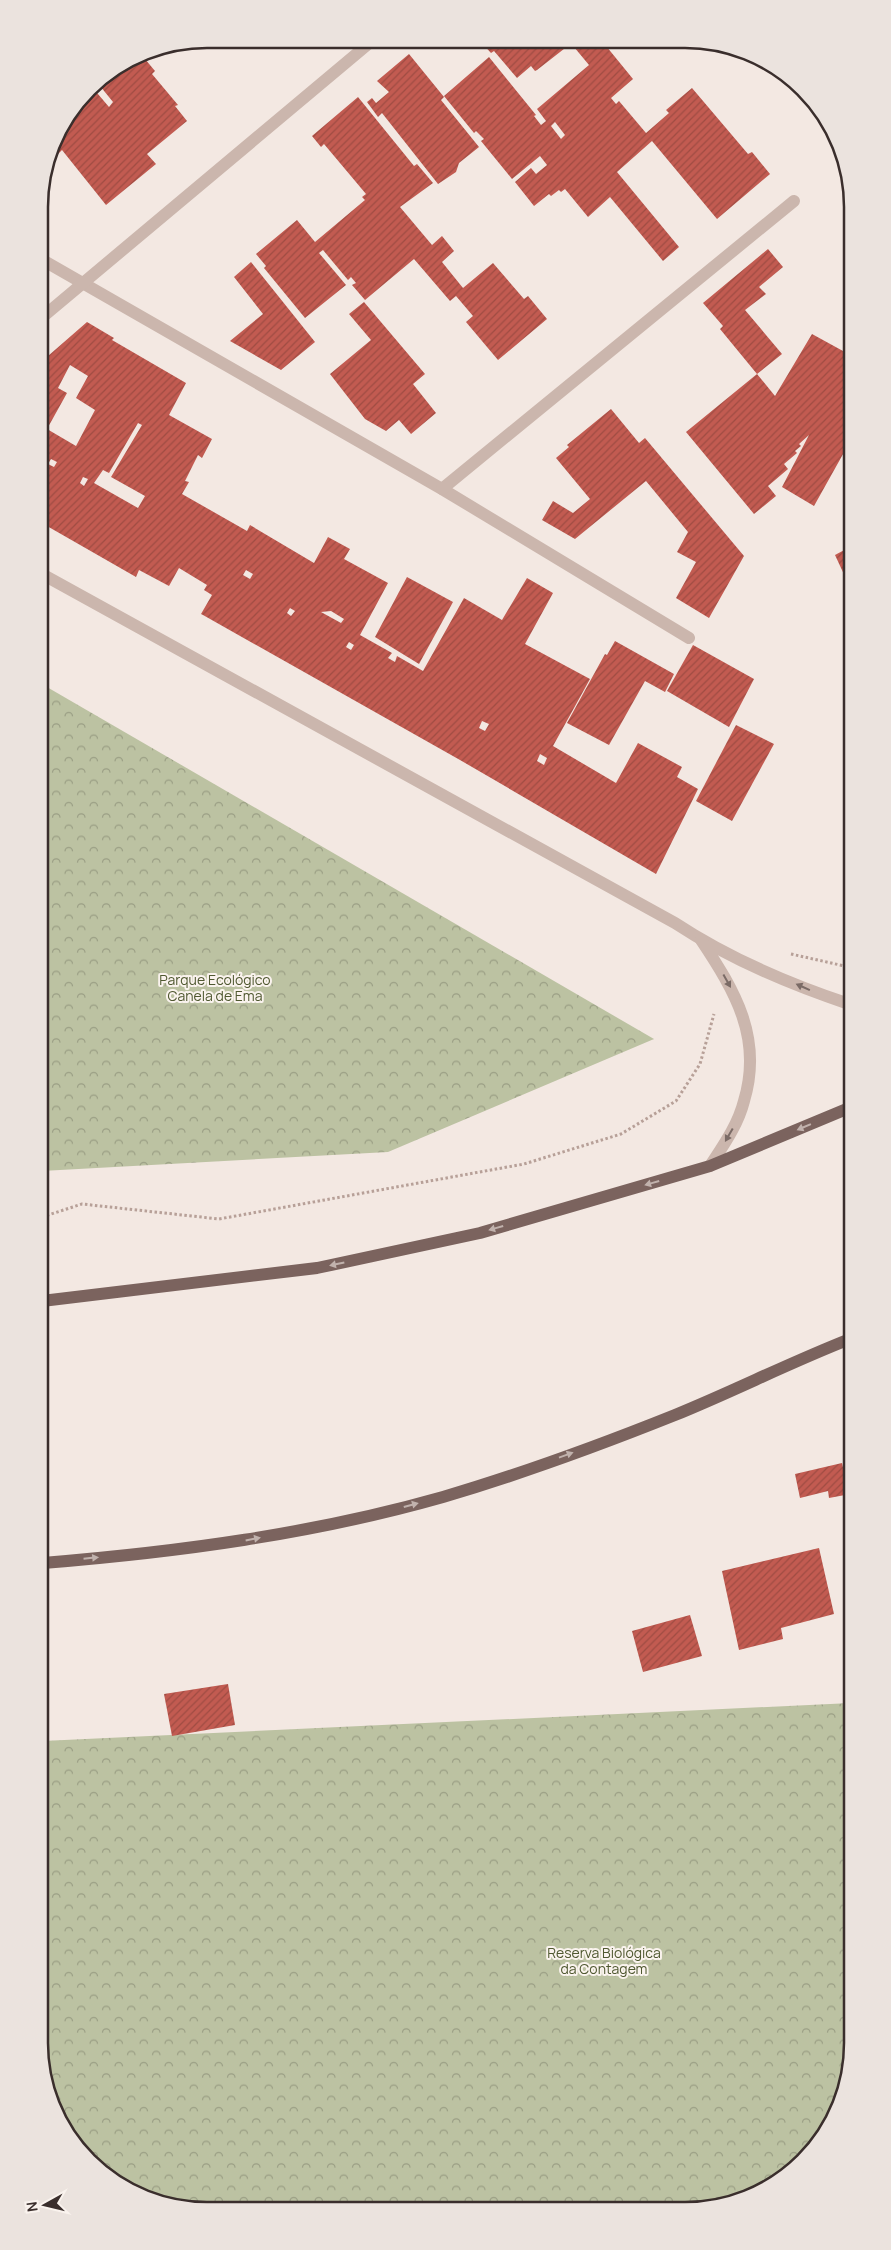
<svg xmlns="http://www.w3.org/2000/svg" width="891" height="2250" viewBox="0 0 891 2250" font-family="Manrope,sans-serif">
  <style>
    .forest { fill: url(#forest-crowns) }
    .building { fill: url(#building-hatch); fill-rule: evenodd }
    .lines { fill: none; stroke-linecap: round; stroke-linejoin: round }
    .path { stroke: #b7a098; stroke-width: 3; stroke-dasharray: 2.5 2.5; stroke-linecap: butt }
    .minor { stroke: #cbb6ad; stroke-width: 12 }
    .tertiary { stroke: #cbb6ad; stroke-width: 12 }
    .primary { stroke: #7b635e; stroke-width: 12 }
    .oneway { fill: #7b6b66 }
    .oneway2 { fill: #c1b2ad }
    .labels { text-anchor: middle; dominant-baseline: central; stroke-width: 4; stroke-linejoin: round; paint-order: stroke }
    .park-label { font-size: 14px; fill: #4f5830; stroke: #faf3ee }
    .rim { fill: none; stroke: #3a2e2c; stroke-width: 2.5 }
  </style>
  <defs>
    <pattern id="forest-crowns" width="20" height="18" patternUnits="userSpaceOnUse" patternTransform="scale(1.25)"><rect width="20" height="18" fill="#bcc2a2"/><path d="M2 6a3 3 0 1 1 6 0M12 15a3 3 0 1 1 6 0" fill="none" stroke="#9a9e84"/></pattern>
    <pattern id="building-hatch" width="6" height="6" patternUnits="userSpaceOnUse" patternTransform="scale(1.25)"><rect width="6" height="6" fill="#c25b51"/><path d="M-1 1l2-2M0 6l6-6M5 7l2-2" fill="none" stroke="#9f4c43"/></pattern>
  </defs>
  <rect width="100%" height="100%" fill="#f3e8e2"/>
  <!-- forest -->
  <g class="forest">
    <path d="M40,683l614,356 -266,113 -346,19z"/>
    <path d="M851,1703l1,351 -12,53 -23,39 -40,37 -50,23 -553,2 -42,-14 -44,-32 -44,-76 -1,-345z"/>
  </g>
  <!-- building -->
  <g class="building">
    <path d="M479,40l87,1 3,4 -32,25 -2,1 -4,-5 -14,12 -23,-27 -3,2z"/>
    <path d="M569,41h33l31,38 -22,19 5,6 3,-3 27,32 23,-20 -3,-3 26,-22 56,66 4,-2 18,22 -53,45 -65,-78 -35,31 62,75 -16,14 -53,-64 -22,20 -23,-28 -4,3 -2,-2 -8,6 -2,-2 -15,12 -19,-24 16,-14 5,6 11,-9 -7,-9 -28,23 -31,-38 3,-2 -8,-8 -2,2 -30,-37 45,-39 47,58 -2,1 7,9 5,-4 -9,-12 52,-44zM555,122l10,13 -4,4 -10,-13z"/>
    <path d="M140,53l15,18 -3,3 26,31 -3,1 12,15 -40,33 9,10 -50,41 -44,-55 -15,15 9,-32 34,-44 2,-2 17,20 4,-5 -17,-21z"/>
    <path d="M409,54l35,43 -3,3 38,47 -20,16 -3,9 -18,12 -56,-71 -4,4 -11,-15 5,-4 4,5 13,-11 -12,-11z"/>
    <path d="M358,97l56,69 3,-2 16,19 -33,24 32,38 10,-9 12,15 -12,11 21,26 30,-25 31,36 4,-3 19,23 -49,41 -32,-38 7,-6 -17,-20 -6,5 -36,-42 -49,41 -13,-15 4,-2 -5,-6 -3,3 -25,-30 -4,3 27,32 -41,33 -41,-50 2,-2 -10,-12 41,-34 18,22 50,-42 -3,-3 4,-3 -42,-50 -3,3 -9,-11z"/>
    <path d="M45,173l5,5 -8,7v-2z"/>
    <path d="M768,249l15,18 -24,20 7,7 -21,16 37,44 -25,20 18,22 37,-62 31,17 4,-8v104l-33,59 -32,-19 27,-52 -10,9 2,2 -6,5 2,2 -13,11 4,5 -20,17 8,10 -22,18 -68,-82 71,-58 -37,-45 3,-3 -20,-23z"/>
    <path d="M251,262l64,80 -34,28 -51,-29 33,-27 -29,-37z"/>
    <path d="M364,302l61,72 -12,10 23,29 -25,21 -12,-14 -13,11 -21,-12 -35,-45 41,-34 -22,-26z"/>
    <path d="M87,322l27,16 -2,2 74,43 -17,32 43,24 -10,19 -4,-3 -13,26 4,1 -7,12 65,37 3,-6 64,38 14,-26 22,12 -6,10 44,24 -28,52 32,18 -4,5 7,4 2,-6 26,15 41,-73 38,22 25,-42 26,15 -28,51 65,35 -37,67 63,37 22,-40 44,24 -5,10 21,12 -42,85 -196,-114 -257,-145 -2,-1 11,-19 -8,-5 3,-5 -28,-17 -10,18 -30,-16 -3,7 -96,-55v-137l3,-6 -3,-2v-14zM70,365l18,11 -12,22 19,12 -19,36 -29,-17 20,-36 -9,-5zM138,423l4,2 -31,52 34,19 -7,12 -44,-25 9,-13 6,3zM51,459l6,3 -3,5 -6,-3zM83,477l5,2 -4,7 -4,-3zM246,570l7,4 -3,5 -7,-4zM290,608l5,3 -4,5 -4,-3zM331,611l13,8 -3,4 -20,-11zM349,642l5,3 -3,5 -5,-3zM482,721l7,3 -4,7 -6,-3zM540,754l7,4 -3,7 -7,-4z"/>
    <path d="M847,331v11l-4,-3z"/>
    <path d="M611,409l28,34 6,-5 99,118 -35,62 -33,-20 20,-36 -19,-10 11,-20 -42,-51 -71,58 -33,-19 11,-19 20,12 17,-14 -34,-41 13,-11 -2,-2z"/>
    <path d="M848,548v35l-13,-28z"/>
    <path d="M407,577l46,25 -34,62 -44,-27z"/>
    <path d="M615,641l59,33 -9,18 -20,-11 -36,64 -42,-22 38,-69 2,1z"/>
    <path d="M693,645l61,34 -25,48 -62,-36z"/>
    <path d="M736,725l38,19 -42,77 -36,-20z"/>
    <path d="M842,1463l5,23 -4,1 2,8 -16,3 -1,-7 -28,7 -5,-24z"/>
    <path d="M819,1548l15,66 -53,14 2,11 -44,11 -17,-79z"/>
    <path d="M690,1615l12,41 -59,16 -11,-41z"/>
    <path d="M228,1684l7,41 -63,11 -8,-42z"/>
  </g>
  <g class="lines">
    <!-- path -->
    <g class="path">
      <path d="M791,954l58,13"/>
      <path d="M42,1217l40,-13 137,15 305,-55 97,-30 55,-33 24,-37 14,-50"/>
    </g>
    <!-- minor -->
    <g class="minor">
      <path d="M39,258l403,231 247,149"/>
      <path d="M39,320l334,-280"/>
      <path d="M442,489l352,-288"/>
    </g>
    <!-- tertiary -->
    <g class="tertiary">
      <path d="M40,573l635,350c53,35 114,61 174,81"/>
      <path d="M701,940c34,51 62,98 43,161 -6,24 -21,45 -34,65"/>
    </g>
    <!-- primary -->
    <g class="primary">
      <path d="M42,1301l275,-33 163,-35 230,-67 139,-58"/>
      <path d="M43,1563c135,-11 270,-29 400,-66 78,-23 157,-52 232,-82 59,-24 116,-53 175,-76"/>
    </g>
  </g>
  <!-- one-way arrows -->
  <defs><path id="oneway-solid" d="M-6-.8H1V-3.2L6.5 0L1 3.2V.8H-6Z" transform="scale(1.25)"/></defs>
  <g class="oneway">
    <use href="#oneway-solid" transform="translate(727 981) rotate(61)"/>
    <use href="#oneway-solid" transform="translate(803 987) rotate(-156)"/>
    <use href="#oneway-solid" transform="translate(729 1135) rotate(120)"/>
  </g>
  <g class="oneway2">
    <use href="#oneway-solid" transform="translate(804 1127) rotate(157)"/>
    <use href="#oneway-solid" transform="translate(652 1183) rotate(164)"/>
    <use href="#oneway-solid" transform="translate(496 1228) rotate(164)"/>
    <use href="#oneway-solid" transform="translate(337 1264) rotate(168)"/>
    <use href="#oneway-solid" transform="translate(566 1455) rotate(-20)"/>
    <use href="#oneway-solid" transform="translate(411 1505) rotate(-15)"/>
    <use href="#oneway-solid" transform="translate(253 1539) rotate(-11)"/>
    <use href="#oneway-solid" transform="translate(91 1558) rotate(-6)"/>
  </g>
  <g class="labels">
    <!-- park labels -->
    <g class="park-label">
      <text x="215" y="979">Parque Ecológico<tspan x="215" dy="16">Canela de Ema</tspan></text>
      <text x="604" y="1952">Reserva Biológica<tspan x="604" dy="16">da Contagem</tspan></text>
    </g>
  </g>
  <!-- crop -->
  <path d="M0 0H891V2250H0ZM207 48H685A159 159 0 0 1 844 207V2043A159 159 0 0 1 685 2202H207A159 159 0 0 1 48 2043V207A159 159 0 0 1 207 48Z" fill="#ebe3de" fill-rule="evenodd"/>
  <path class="rim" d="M207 48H685A159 159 0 0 1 844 207V2043A159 159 0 0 1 685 2202H207A159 159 0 0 1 48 2043V207A159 159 0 0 1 207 48Z"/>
  <!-- north arrow -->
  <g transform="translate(45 2205) rotate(262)" stroke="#faf3ee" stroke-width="4" paint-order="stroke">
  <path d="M0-4L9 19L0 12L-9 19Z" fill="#3a2e2c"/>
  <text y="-8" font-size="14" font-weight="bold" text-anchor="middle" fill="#3a2e2c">N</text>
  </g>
</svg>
